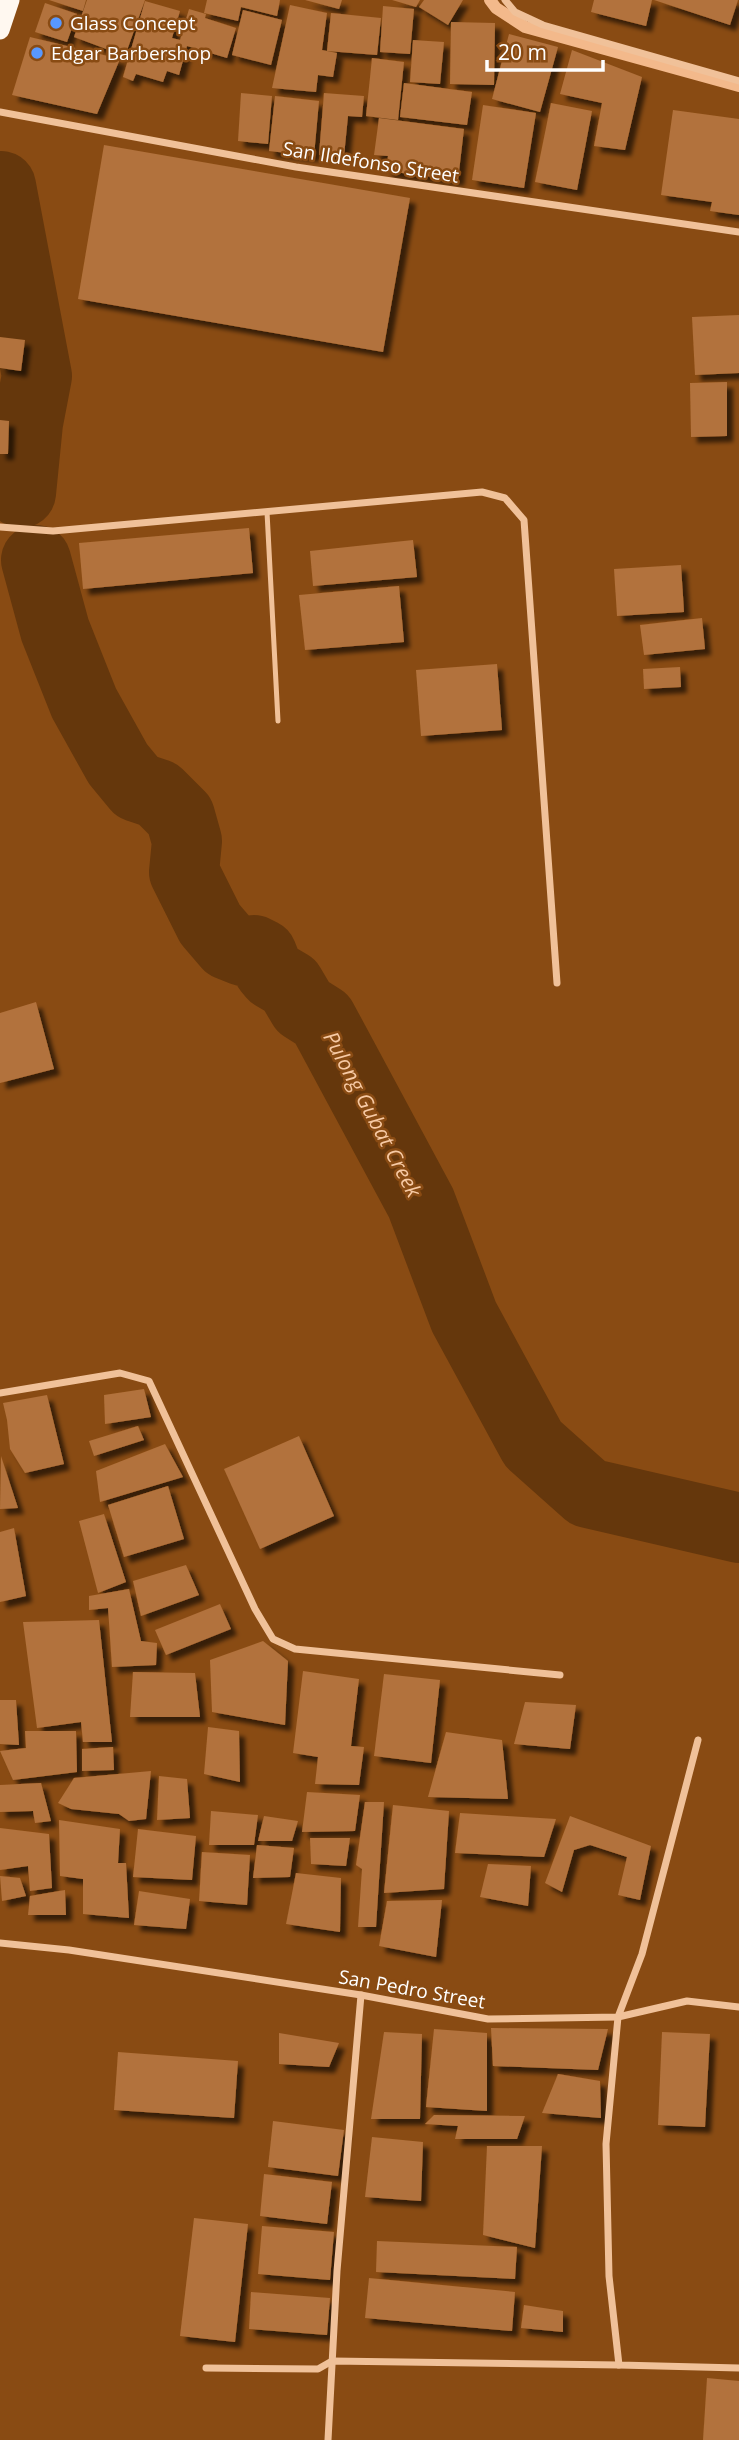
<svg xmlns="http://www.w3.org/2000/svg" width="739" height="2440" viewBox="0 0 739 2440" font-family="'Open Sans',sans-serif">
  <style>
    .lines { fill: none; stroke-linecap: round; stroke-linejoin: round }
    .stream { stroke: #f3b98b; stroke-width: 12 }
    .river { stroke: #65370c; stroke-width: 70 }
    .building { fill: #b2723c; filter: url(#shadow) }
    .service { stroke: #f0c199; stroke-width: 5 }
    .minor { stroke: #f0c199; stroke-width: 7 }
    .trunk { stroke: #fff8f0; stroke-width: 19 }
    .poi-dot { fill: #5898ff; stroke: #894b13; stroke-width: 2.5 }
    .labels { text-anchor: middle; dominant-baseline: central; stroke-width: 5; stroke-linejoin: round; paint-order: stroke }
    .poi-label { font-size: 19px; fill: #fff; stroke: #894b13; text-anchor: start }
    .street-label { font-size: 19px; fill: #fff; stroke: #894b13 }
    .water-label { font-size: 21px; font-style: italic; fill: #f7caa5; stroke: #894b13 }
  </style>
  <defs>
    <filter id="shadow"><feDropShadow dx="6" dy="6" stdDeviation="2" flood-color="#0009"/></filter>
  </defs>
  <rect width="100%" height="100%" fill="#894b13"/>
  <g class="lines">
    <!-- stream -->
    <path class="stream" d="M490,0l6,8 29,19 214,59"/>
    <!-- river -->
    <g class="river">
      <path d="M1,186l36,190 -9,47 -7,70"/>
      <path d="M36,560l19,70 29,73 34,61 19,23 21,7 22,22 7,25 -3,31 26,52 18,21 15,6 11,-1 8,4 6,15 5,6 17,10 13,22 19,12 99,184 43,114 69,127 55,49 151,35"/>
    </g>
  </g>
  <!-- building -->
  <g class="building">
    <path d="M49,0h37l-3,11z"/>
    <path d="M87,0h58l-20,56 -51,-19z"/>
    <path d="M207,0h73l-3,16 -36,-9 -3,14 -34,-8z"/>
    <path d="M305,0h37l-3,9z"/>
    <path d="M392,0h28l-4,7z"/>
    <path d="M424,0h39l-15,25 -29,-18z"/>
    <path d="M594,0h58l-6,26 -55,-14z"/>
    <path d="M654,0h84l-8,25z"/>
    <path d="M145,1l35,10 -8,27 8,2 9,-31 17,5 -1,4 31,10 -9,30 -40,-12 -8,29 -12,-4 -4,11 -27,-8 -3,7 -10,-4z"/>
    <path d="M45,3l32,11 -10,28 -32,-10z"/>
    <path d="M290,5l37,8 -5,37 15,3 -4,24 -15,-2 -2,17 -44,-4z"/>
    <path d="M383,6l31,3 -4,45 -30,-2z"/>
    <path d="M243,10l39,10 -11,45 -39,-10z"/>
    <path d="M331,13l50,5 -4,37 -50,-4z"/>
    <path d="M451,22l44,1 -1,62 -44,-1z"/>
    <path d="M509,34l49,13 -18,65 -48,-13z"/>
    <path d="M30,37l90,22 -23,55 -85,-19z"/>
    <path d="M413,40l31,2 -4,42 -30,-2z"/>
    <path d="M572,50l70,27 -17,73 -31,-4 8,-43 -42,-9z"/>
    <path d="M372,58l32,4 -6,58 -32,-4z"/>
    <path d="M404,83l68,9 -5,33 -67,-8z"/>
    <path d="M241,93l31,3 -4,48 -30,-3z"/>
    <path d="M324,93l40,3 -2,21 -14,-1 -4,40 -25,-1z"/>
    <path d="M275,96l44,5 -5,55 -45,-5z"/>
    <path d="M551,103l41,8 -15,79 -42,-8z"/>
    <path d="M483,105l53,8 -12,75 -52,-8z"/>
    <path d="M673,110l66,9v96l-29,-4 2,-9 -51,-7z"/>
    <path d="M379,118l85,11 -6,51 -72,-9 2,-15 -14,-1z"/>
    <path d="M104,145l306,53 -27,154 -305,-53z"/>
    <path d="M739,315v58l-44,2 -3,-58z"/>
    <path d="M0,337l25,3 -4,31 -21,-3z"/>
    <path d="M727,382v54l-36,1 -1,-54z"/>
    <path d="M0,420l9,1 -1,33h-8z"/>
    <path d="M249,528l4,45 -170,16 -4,-46z"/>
    <path d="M413,540l4,37 -104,9 -3,-35z"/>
    <path d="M681,565l3,47 -67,4 -3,-47z"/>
    <path d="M399,586l5,56 -99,8 -6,-55z"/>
    <path d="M702,618l3,31 -61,6 -4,-30z"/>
    <path d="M497,664l5,66 -81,6 -5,-66z"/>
    <path d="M680,667l1,20 -37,2 -1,-20z"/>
    <path d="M36,1002l18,67 -54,14v-70z"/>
    <path d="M144,1389l7,28 -46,7 -1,-29z"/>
    <path d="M47,1395l17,69 -39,9 -15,-24 -3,-29 -4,-17z"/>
    <path d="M138,1426l6,14 -50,16 -5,-15z"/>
    <path d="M299,1436l35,80 -74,33 -36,-80z"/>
    <path d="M165,1444l18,33 -83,25 -4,-31z"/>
    <path d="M1,1456l17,52 -18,1z"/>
    <path d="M168,1486l16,53 -60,18 -16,-52z"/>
    <path d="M104,1514l22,68 -28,11 -19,-72z"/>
    <path d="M14,1528l12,68 -26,6v-70z"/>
    <path d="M186,1565l13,30 -58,21 -8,-35z"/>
    <path d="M129,1589l12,52 16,2 -1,22 -44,2 -4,-59 -19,2v-14z"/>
    <path d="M220,1604l11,25 -65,26 -11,-25z"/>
    <path d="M99,1620l13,122h-29l-2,-20 -44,6 -14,-106z"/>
    <path d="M263,1641l25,20 -3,64 -73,-13 -2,-52z"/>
    <path d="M303,1671l56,8 -8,67 13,1 -5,38 -44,-1 3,-27 -25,-4z"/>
    <path d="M133,1672l62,1 5,44h-70z"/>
    <path d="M384,1674l56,6 -9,83 -57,-7z"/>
    <path d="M0,1700h16l3,45 -19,-1z"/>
    <path d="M525,1702l51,3 -6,44 -56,-5z"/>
    <path d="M208,1727l31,4 1,51 -36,-8z"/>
    <path d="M25,1731h51l1,41 -64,8 -13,-29 26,-3z"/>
    <path d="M446,1732l56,8 6,59 -80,-2z"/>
    <path d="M113,1747l1,23 -32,1v-22z"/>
    <path d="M151,1771l-5,48 -17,2 -10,-7 -48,-5 -13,-6 16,-25z"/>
    <path d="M159,1776l28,3 3,39 -33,2z"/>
    <path d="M41,1783l10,38 -16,2 -2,-12 -33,1v-27z"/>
    <path d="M307,1792l53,3 -5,36 -53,1z"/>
    <path d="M365,1802h19l-8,125h-18l4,-58 -6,-4z"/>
    <path d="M393,1805l56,6 -5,78 -60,4z"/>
    <path d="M211,1811l47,4 -4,30h-45z"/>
    <path d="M460,1813l96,6 -12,38 -89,-4z"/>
    <path d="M264,1816l34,5 -6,20h-34z"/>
    <path d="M570,1816l81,30 -11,54 -22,-5 9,-38 -37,-12 -16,5 -12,42 -17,-9z"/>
    <path d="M59,1820l61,9 -2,34h8l3,55 -46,-4v-35l-23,-3z"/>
    <path d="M0,1828l49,6 3,54 -22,3 -2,-25 -28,4z"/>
    <path d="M138,1829l58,7 -4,44 -59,-3z"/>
    <path d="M310,1838h40l-4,28 -35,-2z"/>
    <path d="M257,1845l37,3 -4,29 -37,1z"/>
    <path d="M202,1852l48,3 -3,50 -48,-4z"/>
    <path d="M488,1864l43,2 -3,40 -48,-9z"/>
    <path d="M296,1873l45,5 -1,54 -54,-8z"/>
    <path d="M0,1876l20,2 6,18 -24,5z"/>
    <path d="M65,1890l1,25h-38l2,-19z"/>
    <path d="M139,1891l51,8 -4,30 -52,-4z"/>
    <path d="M442,1900l-6,57 -57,-11 8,-45z"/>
    <path d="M491,2028l117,1 -10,41 -105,-4z"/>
    <path d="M434,2029l53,4v78l-61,-4z"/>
    <path d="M384,2032l38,2 -2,85h-49z"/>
    <path d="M662,2032l48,2 -5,93 -47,-2z"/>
    <path d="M279,2033l60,10 -10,24 -50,-3z"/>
    <path d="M118,2052l120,9 -4,57 -120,-8z"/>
    <path d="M558,2074l42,7 1,37 -59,-5z"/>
    <path d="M434,2115l91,1 -8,23h-62l3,-13 -33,-2z"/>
    <path d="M273,2121l71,9 -6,46 -70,-9z"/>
    <path d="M372,2137l51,5 -2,59 -56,-4z"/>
    <path d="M487,2146h55l-7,102 -52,-13z"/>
    <path d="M264,2174l68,8 -5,42 -67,-8z"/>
    <path d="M194,2218l54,6 -13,118 -55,-6z"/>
    <path d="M262,2226l72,6 -4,48 -72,-6z"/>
    <path d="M377,2241l140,6 -2,32 -139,-7z"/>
    <path d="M369,2278l146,14 -3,39 -147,-13z"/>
    <path d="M251,2292l79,6 -3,37 -78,-6z"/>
    <path d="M524,2305l39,6v21l-42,-4z"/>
    <path d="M707,2378l32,3v59h-36z"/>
  </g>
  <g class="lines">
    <!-- service -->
    <path class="service" d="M267,512l11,209"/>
    <!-- minor -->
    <g class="minor">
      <path d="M505,0l10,12 28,13 196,56"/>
      <path d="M0,112l296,55 443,65"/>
      <path d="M0,527l53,4 429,-39 23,6 19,22 33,463"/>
      <path d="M0,1393l120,-20 29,8 106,228 18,30 22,10 265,26"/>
      <path d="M0,1943l69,7 292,45 127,24 130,-2 24,-63 56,-214"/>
      <path d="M739,2007l-52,-6 -69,16 -12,127 3,132 10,89 120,3"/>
      <path d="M206,2368l112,1 14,-8 287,4"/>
      <path d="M328,2440l9,-169 24,-276"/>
    </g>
    <!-- trunk -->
    <path class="trunk" d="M0,30l10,-30"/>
  </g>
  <!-- markers -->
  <g class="poi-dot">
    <circle cx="56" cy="23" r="7"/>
    <circle cx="37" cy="53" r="7"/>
  </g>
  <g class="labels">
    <!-- poi labels -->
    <g class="poi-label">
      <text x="70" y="23">Glass Concept</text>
      <text x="51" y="53">Edgar Barbershop</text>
    </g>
    <!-- street labels -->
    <g class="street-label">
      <text transform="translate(371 162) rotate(9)">San Ildefonso Street</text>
      <text transform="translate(412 1989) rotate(10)">San Pedro Street</text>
    </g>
    <!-- water labels -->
    <g class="water-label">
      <text transform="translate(373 1114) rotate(62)">Pulong Gubat Creek</text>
    </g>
  </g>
  <!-- scale -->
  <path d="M487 60v10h116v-10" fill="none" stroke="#ffffff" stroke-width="3.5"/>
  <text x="498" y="60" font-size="21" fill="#ffffff" stroke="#894b13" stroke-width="5" paint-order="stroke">20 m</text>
</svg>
